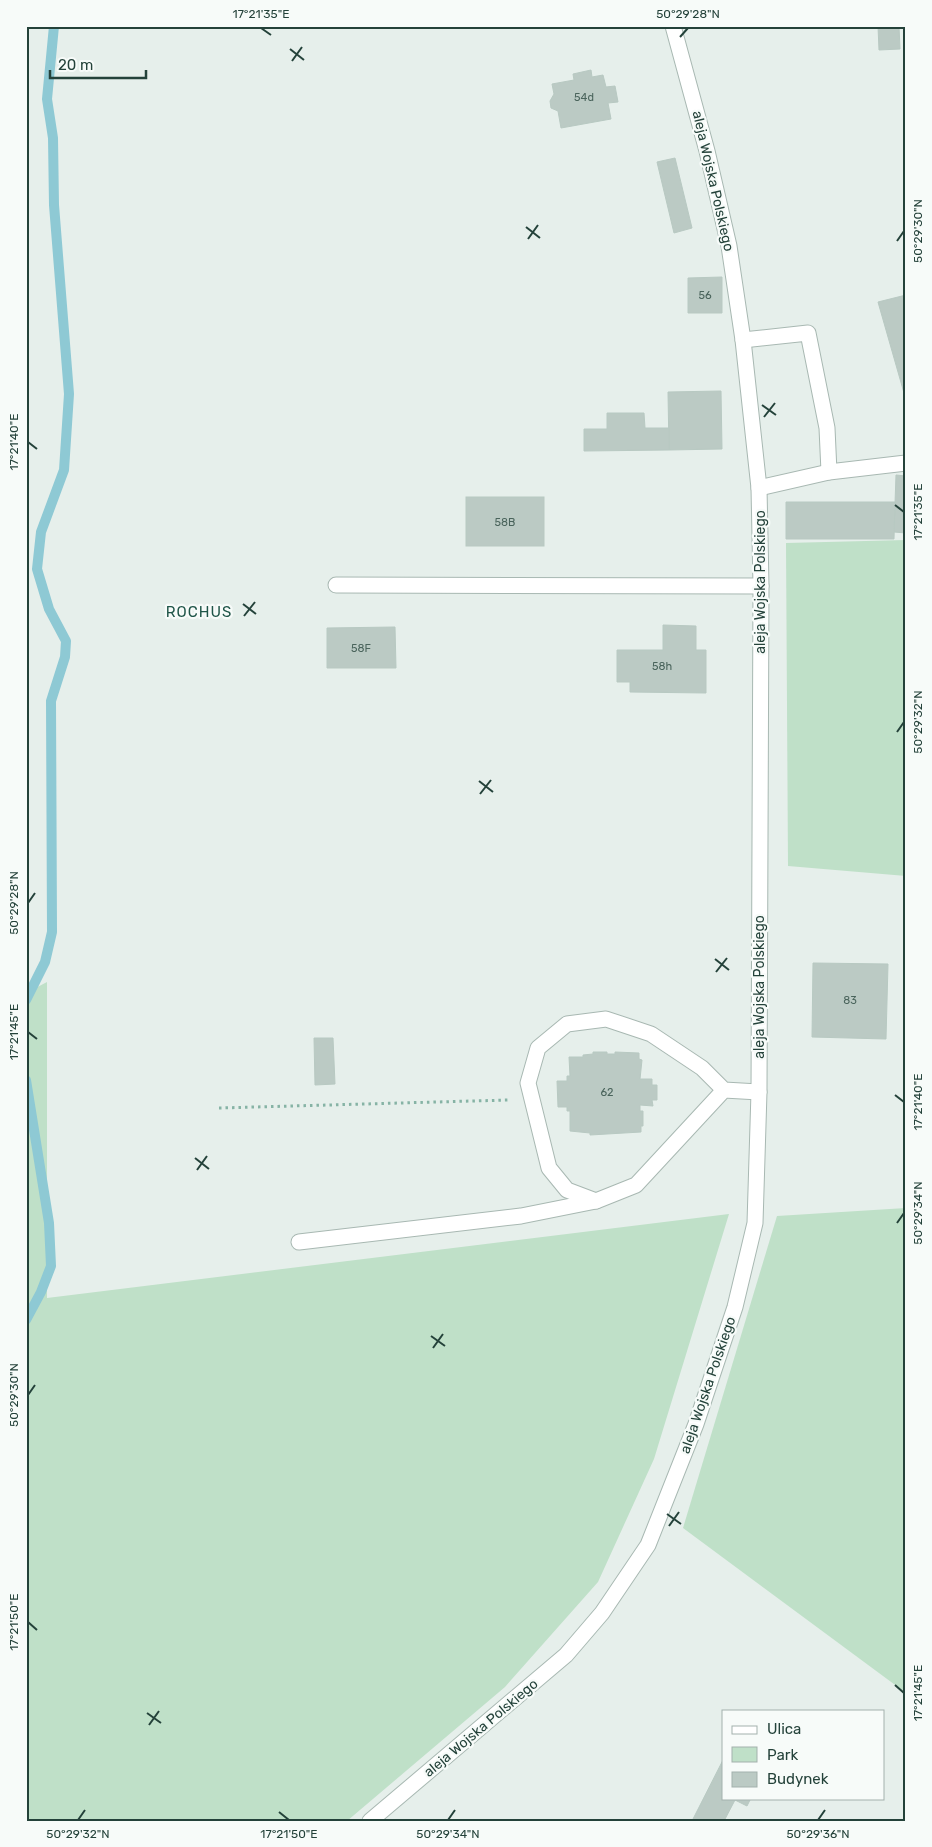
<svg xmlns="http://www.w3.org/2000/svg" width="932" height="1847" viewBox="0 0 932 1847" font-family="Rubik,sans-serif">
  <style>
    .green { fill: #bfe0c8 }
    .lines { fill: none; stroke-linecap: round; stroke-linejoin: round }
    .stream { stroke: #8ec9d4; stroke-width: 10 }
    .building { fill: #bbcac4; stroke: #b8c9c2 }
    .minor-casing { stroke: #a8b8b2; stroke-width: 17 }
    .path { stroke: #86b3a5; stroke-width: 3; stroke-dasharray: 2.5 4; stroke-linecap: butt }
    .minor { stroke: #fff; stroke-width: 15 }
    .ticks { fill: none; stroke: #24423a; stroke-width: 2 }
    .labels { text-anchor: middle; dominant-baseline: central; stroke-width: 4.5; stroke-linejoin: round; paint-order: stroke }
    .number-label { font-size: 11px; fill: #4a645c }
    .street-label { font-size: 14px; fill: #24423a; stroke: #f7fbf9 }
    .neighbourhood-label { font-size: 15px; letter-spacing: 1px; fill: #1f5548; stroke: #f7fbf9 }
    .neatline { fill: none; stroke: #24423a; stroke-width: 2 }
    .ticks-label { font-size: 12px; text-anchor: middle; fill: #24423a }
  </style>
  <rect width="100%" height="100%" fill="#e6efeb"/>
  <!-- green -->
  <g class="green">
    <path d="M906,540v336l-118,-10 -2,-323z"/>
    <path d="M47,982v316l682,-84 -75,245 -56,123 -93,105 -158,134h-321v-828z"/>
    <path d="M906,1208v485l-223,-165 94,-312z"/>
  </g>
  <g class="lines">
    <!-- stream -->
    <g class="stream">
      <path d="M26,1000l19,-38 7,-30 -1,-231 14,-44 1,-16 -17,-32 -12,-40 4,-37 23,-62 5,-76 -15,-189 -1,-67 -6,-39 7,-73"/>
      <path d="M26,1080l23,143 2,43 -10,26 -15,28"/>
    </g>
  </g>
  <!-- building -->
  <g class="building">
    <path d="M878,26h21l1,23 -21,1z"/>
    <path d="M591,70l1,7 11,-2 3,12 9,-1 3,16 -10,1 3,16 -50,9 -3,-17 -7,-3 -1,-7 4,-7 -2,-10 22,-4 -1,-6z"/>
    <path d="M675,158l17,70 -18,5 -17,-71z"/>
    <path d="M722,277v36h-34v-35z"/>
    <path d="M906,295v105l-28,-98z"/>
    <path d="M721,391l1,58 -53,1 -1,-58z"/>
    <path d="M607,413h37l1,15h24v22l-85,1v-22h23z"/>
    <path d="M896,475l10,1v57l-12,-1z"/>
    <rect x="466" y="497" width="78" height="49"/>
    <path d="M786,502h109l-1,37h-108z"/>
    <path d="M663,625l33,1v24h10v43l-76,-1v-10h-13v-32h46z"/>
    <path d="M395,627l1,41h-69v-40z"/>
    <path d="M813,963l75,1 -2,75 -74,-2z"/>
    <path d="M314,1038h19l2,46 -20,1z"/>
    <path d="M593,1052h14v2h8v-2l24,1v6l3,1 -2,19h12v6h5v15h-5l1,6 -13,-1v6h3v15h-2v6l-51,3v-2l-20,-2v-20h-3v-4h-9l-1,-26h10v-5h3l-1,-19h14v-2l10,-1z"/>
    <path d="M723,1760v38h28l-4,8 -12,-6 -11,21h-32z"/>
  </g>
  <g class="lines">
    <defs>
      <g id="minor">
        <path d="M743,340l65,-7 19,95 2,44"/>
        <path d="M759,488l70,-16 77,-9"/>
        <path d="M336,585l425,1"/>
        <path d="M724,1090l-88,95 -40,16 -29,-11 -18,-22 -21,-85 10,-35 29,-24 39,-5 45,15 51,34 22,22 35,2"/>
        <path d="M299,1242l222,-26 75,-15"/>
        <path d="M370,1821l196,-166 36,-42 46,-68 48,-121 39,-117 20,-84 4,-131 2,-506 -2,-98 -16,-148 -14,-94 -22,-95 -34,-125"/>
      </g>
    </defs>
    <!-- minor casing -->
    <use href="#minor" class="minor-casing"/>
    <!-- path -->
    <path class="path" d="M219,1108l290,-8"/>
    <!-- minor -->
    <use href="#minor" class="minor"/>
  </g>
  <!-- ticks -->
  <path class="ticks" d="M261,28l10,7M680,37l8,-9M290,49l14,11M292,61l10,-14M526,227l14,11M528,239l10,-14M897,241l7,-10M762,405l14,10M764,417l11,-14M28,442l9,7M895,505l9,7M243,604l13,10M244,616l11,-14M897,732l7,-10M479,781l14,11M480,794l11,-14M28,903l7,-10M715,959l14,11M716,972l11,-14M28,1032l9,7M895,1095l9,7M195,1158l14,11M197,1170l10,-14M897,1223l7,-10M431,1336l14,10M433,1348l10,-14M28,1395l7,-10M667,1514l14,10M669,1526l10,-14M28,1622l9,8M895,1685l9,8M147,1713l14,10M149,1725l10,-14M279,1812l10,8M78,1820l7,-10M448,1820l7,-10M818,1820l7,-10"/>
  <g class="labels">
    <!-- number labels -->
    <g class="number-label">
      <text x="584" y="97">54d</text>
      <text x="705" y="295">56</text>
      <text x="505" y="522">58B</text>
      <text x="361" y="648">58F</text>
      <text x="662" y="666">58h</text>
      <text x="850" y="1000">83</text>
      <text x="607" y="1092">62</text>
    </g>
    <!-- street labels -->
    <g class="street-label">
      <text transform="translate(713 181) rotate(77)">aleja Wojska Polskiego</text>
      <text transform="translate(760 582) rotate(-90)">aleja Wojska Polskiego</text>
      <text transform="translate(759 987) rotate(-90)">aleja Wojska Polskiego</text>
      <text transform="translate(708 1385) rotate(-71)">aleja Wojska Polskiego</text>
      <text transform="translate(481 1728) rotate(-40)">aleja Wojska Polskiego</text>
    </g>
    <!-- neighbourhood labels -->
    <g class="neighbourhood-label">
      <text x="199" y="612">ROCHUS</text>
    </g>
  </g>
  <!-- border -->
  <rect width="932" height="1847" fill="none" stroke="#f7fbf9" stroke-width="55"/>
  <!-- legend -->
  <rect x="722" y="1710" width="162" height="90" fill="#f7fbf9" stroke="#a3b1ad"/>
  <rect x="732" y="1726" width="25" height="8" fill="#ffffff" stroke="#a3b1ad"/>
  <text x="767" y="1734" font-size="15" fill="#24423a">Ulica</text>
  <rect x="732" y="1747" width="25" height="15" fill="#bfe0c8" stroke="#a3b1ad"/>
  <text x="767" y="1760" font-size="15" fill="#24423a">Park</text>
  <rect x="732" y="1772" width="25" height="15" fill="#bbcac4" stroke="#a3b1ad"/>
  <text x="767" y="1784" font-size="15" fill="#24423a">Budynek</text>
  <!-- scale -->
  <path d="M50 70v8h96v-8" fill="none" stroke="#24423a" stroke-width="2.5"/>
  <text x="58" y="70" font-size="15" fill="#24423a" stroke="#f7fbf9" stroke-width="4" paint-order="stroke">20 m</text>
  <rect x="28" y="28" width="876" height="1792" class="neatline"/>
  <g class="ticks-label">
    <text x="261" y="18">17°21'35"E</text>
    <text x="688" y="18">50°29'28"N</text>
    <text transform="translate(918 231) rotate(-90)" y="4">50°29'30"N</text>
    <text transform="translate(14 442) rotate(-90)" y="4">17°21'40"E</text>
    <text transform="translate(918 512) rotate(-90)" y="4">17°21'35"E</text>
    <text transform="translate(918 722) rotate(-90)" y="4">50°29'32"N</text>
    <text transform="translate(14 903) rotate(-90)" y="4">50°29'28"N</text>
    <text transform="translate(14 1032) rotate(-90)" y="4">17°21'45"E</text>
    <text transform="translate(918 1102) rotate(-90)" y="4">17°21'40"E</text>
    <text transform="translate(918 1213) rotate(-90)" y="4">50°29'34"N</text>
    <text transform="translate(14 1395) rotate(-90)" y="4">50°29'30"N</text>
    <text transform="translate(14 1622) rotate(-90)" y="4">17°21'50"E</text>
    <text transform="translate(918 1693) rotate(-90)" y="4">17°21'45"E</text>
    <text x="78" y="1838">50°29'32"N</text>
    <text x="289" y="1838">17°21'50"E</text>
    <text x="448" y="1838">50°29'34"N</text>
    <text x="818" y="1838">50°29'36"N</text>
  </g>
</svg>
